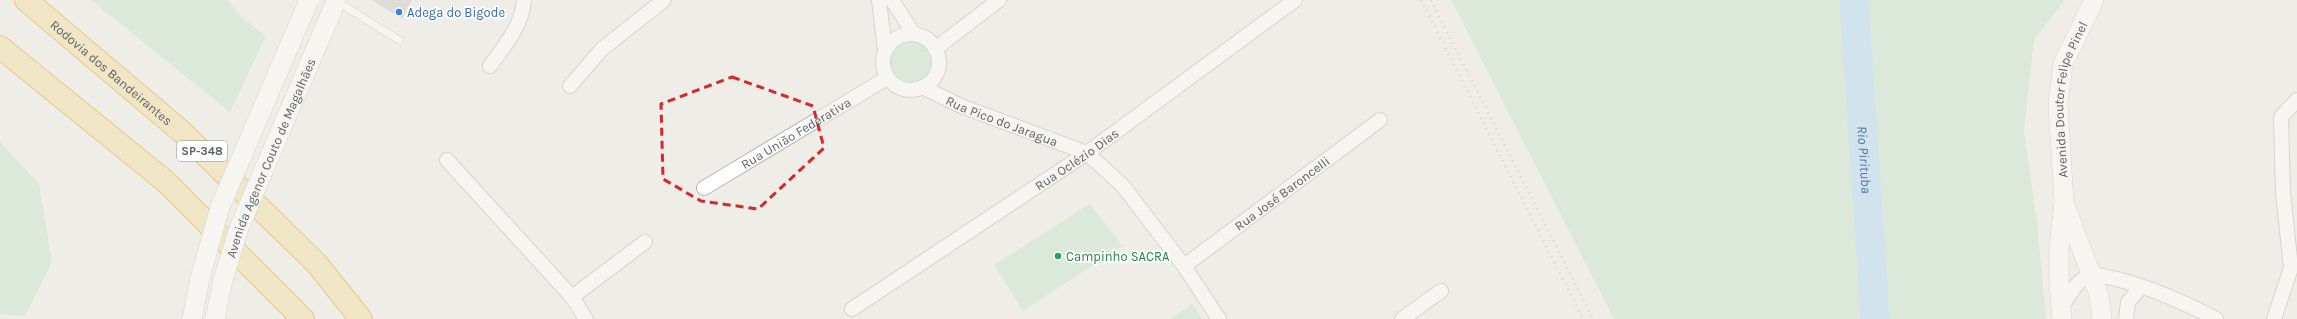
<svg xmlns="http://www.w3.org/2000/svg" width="2297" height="319" viewBox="0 0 2297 319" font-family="Karla,sans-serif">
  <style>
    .green { fill: #c6e3c7 }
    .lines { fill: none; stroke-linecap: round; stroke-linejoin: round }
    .river { stroke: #b0d7f5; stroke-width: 29 }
    .building { fill: #cac8c3 }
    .lane-casing { stroke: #b4b6ba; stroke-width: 8 }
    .street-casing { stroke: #b4b6ba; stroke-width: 16 }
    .secondary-casing { stroke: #b3b5b9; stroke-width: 20 }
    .highway-casing { stroke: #da9f1b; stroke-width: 24 }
    .lane { stroke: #fff; stroke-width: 7 }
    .street { stroke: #fff; stroke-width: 14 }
    .secondary { stroke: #fff; stroke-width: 19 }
    .highway { stroke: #f1db9c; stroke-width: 22 }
    .rail { stroke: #b4b5b5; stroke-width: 3; stroke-dasharray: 1 5; stroke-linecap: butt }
    .secondary-bridge-casing { stroke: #b3b5b9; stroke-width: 20; stroke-linecap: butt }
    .secondary-bridge { stroke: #fff; stroke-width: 19 }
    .marked { fill: none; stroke: #d62828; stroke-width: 3; stroke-dasharray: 8 5; stroke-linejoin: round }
    .shop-dot { fill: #3f7fe0; stroke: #fff; stroke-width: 1.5 }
    .leisure-dot { fill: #2e9e5b; stroke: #fff; stroke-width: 1.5 }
    .labels { text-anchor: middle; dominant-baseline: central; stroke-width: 4; stroke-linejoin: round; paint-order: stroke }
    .shield { fill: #fff; stroke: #8e9093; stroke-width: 1 }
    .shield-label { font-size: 12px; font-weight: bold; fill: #5e6165 }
    .shop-label { font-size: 13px; fill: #366cbe; stroke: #fff; text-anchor: start }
    .street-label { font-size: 13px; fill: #5e6165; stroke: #fff }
    .leisure-label { font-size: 13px; fill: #27864d; stroke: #fff; text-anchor: start }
    .water-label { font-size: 14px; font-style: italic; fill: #4e78a6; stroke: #fff }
  </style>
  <rect width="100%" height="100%" fill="#efede7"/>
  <!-- green -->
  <g class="green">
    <path d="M91,0h137l14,18 24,18 -36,76z"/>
    <path d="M1451,0h614l-31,39 -10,92 13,92 9,96h-432z"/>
    <circle cx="911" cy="61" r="21"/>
    <path d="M0,142l39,42 13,78 -27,54 -25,-2z"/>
    <path d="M1090,204l32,42 -99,65 -29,-46z"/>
    <path d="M1192,304l11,15h-33z"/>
  </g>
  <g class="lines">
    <!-- river -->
    <path class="river" id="s1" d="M1854,0l21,319"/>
  </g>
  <!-- building -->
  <path class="building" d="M372,0h40l-10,19z"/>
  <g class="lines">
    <defs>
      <path id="lane" d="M336,1l63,39"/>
      <g id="street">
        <path d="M879,0l6,51"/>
        <path d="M892,0l22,34"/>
        <circle cx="911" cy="62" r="28"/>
        <path d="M935,49l64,-49"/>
        <path d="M490,66c15,-21 32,-40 34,-66"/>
        <path d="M570,86l32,-37 62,-49"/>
        <path id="s2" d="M922,87l39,19 126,47 36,33 61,80 35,53"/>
        <path d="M447,160l125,137 14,22"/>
        <path id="s3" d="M704,188l183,-110"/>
        <path id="s4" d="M1184,266l196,-146"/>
        <path d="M572,297l73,-55"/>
        <path id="s5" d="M852,309l235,-156 208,-153"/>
        <path d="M2061,309c8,-14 15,-28 30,-35 43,6 87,25 125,45"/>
        <path d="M1402,319l39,-28"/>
        <path d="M2126,319l2,-17 13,-15"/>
        <path d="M2274,319l17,-51 -8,-75 -2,-76 16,-17"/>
      </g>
      <g id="secondary">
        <path d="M331,13l5,-13"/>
        <path d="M2064,203l35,92 3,24"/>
        <path id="s6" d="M2062,319l-3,-35v-37l5,-44 -6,-99 5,-40 31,-64"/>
      </g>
      <g id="highway">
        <path id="s7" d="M26,0l156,132 135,132 44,55"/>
        <path d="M0,47l165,134 138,138"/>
      </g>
    </defs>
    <!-- lane casing -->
    <use href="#lane" class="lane-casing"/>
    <!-- street casing -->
    <use href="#street" class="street-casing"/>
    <!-- secondary casing -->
    <use href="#secondary" class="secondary-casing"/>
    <!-- highway casing -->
    <use href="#highway" class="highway-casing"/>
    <!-- lane -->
    <use href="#lane" class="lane"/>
    <!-- street -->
    <use href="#street" class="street"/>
    <!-- secondary -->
    <use href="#secondary" class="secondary"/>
    <!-- highway -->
    <use href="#highway" class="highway"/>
    <!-- rail -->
    <g class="rail">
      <path d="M1421,0l162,319"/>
      <path d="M1431,0l162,319"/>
    </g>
    <defs>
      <g id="secondary-bridge">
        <path d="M192,319l8,-41 20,-71 89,-207"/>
        <path id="s8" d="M215,319l8,-39 16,-52 92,-215"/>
      </g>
    </defs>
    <!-- secondary-bridge casing -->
    <use href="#secondary-bridge" class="secondary-bridge-casing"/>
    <!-- secondary-bridge -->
    <use href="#secondary-bridge" class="secondary-bridge"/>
  </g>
  <!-- marked area -->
  <path d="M0 0H2297V319H0ZM732,77l81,29 11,42 -66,61 -57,-8 -38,-22 -2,-75z" fill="#efede7" fill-opacity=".55" fill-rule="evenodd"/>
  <path class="marked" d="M732,77l81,29 11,42 -66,61 -57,-8 -38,-22 -2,-75z"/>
  <!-- markers -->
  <circle class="shop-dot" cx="399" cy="12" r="4"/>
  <circle class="leisure-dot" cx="1058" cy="256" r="4"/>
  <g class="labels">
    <!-- shield labels -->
    <rect class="shield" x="177" y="141" width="50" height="20" rx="3"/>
    <g class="shield-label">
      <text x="202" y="151">SP-348</text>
    </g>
    <!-- shop labels -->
    <g class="shop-label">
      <text x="407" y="12">Adega do Bigode</text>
    </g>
    <!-- street labels -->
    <g class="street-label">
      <text stroke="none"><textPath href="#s7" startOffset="112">Rodovia dos Bandeirantes</textPath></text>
      <text stroke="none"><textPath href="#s6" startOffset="222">Avenida Doutor Felipe Pinel</textPath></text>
      <text stroke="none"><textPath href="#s2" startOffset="87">Rua Pico do Jaragua</textPath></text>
      <text stroke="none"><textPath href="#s3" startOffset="107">Rua União Federativa</textPath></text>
      <text stroke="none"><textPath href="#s8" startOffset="171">Avenida Agenor Couto de Magalhães</textPath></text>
      <text stroke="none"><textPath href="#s5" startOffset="270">Rua Oclézio Dias</textPath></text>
      <text stroke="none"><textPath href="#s4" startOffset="122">Rua José Baroncelli</textPath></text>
    </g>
    <!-- leisure labels -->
    <g class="leisure-label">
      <text x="1066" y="256">Campinho SACRA</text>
    </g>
    <!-- water labels -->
    <g class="water-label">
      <text stroke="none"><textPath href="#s1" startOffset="160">Rio Pirituba</textPath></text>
    </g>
  </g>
</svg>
